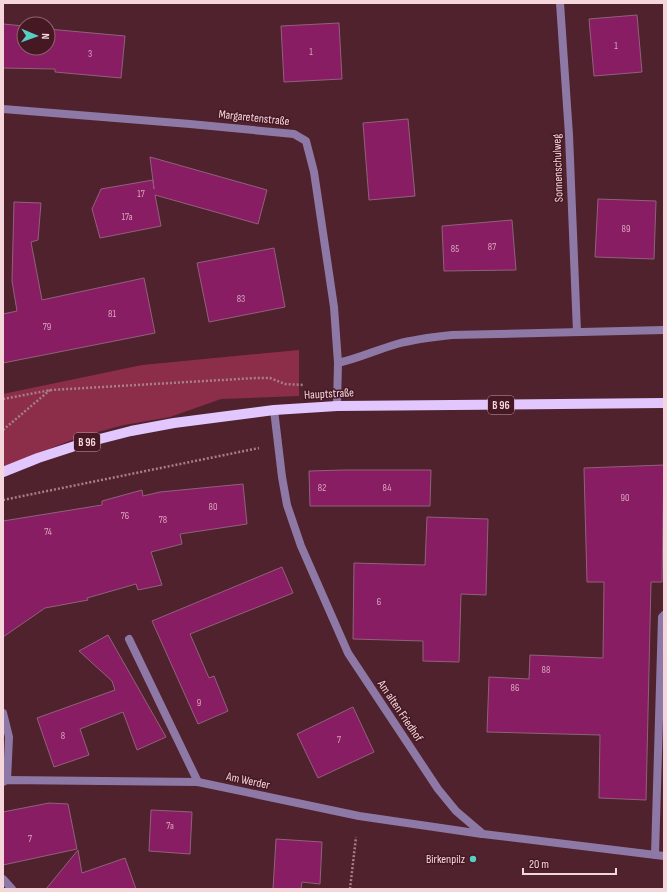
<svg xmlns="http://www.w3.org/2000/svg" width="667" height="892" viewBox="0 0 667 892" font-family="'Sofia Sans Condensed',sans-serif">
  <style>
    .green { fill: #8c2e49 }
    .building { fill: #891d63; stroke: #90617a }
    .lines { fill: none; stroke-linecap: round; stroke-linejoin: round }
    .path { stroke: #a67f88; stroke-width: 2.5; stroke-dasharray: 2 2; stroke-linecap: butt }
    .lane { stroke: #8e79a6; stroke-width: 8 }
    .street { stroke: #8e79a6; stroke-width: 8 }
    .primary { stroke: #e1c7fe; stroke-width: 10 }
    .poi-dot { fill: #57cec2; stroke: #451824; stroke-width: 1.5 }
    .labels { text-anchor: middle; dominant-baseline: central; stroke-width: 3; stroke-linejoin: round; paint-order: stroke }
    .number-label { font-size: 10px; fill: #daa8bd }
    .shield { fill: #451824; stroke: #c09da4; stroke-width: 1 }
    .shield-label { font-size: 11px; font-weight: bold; fill: #f5d6db }
    .street-label { font-size: 12px; fill: #f5d6db; stroke: #451824 }
    .poi-label { font-size: 12px; fill: #f5d6db; stroke: #451824; text-anchor: end }
  </style>
  <rect width="100%" height="100%" fill="#50222e"/>
  <!-- green -->
  <path class="green" d="M299,350v46l-78,3 -51,18 -46,8 -42,11 -79,31v-73l139,-29z"/>
  <!-- building -->
  <g class="building">
    <path d="M637,15l5,57 -48,4 -5,-57z"/>
    <path d="M339,23l3,56 -58,3 -3,-56z"/>
    <path d="M3,24l21,2v22h24v-19l77,7 -4,42 -66,-6v-3l-52,-1z"/>
    <path d="M408,119l7,77 -46,4 -6,-77z"/>
    <path d="M150,157l117,33 -9,34 -103,-29 6,31 -61,12 -8,-29 9,-20 52,-9 1,9z"/>
    <path d="M598,199l58,2 -2,58 -59,-2z"/>
    <path d="M14,202l27,1 -3,37 -7,2 11,58 102,-22 11,55 -152,30v-49l14,-3 -5,-30z"/>
    <path d="M512,220l4,50 -72,1 -2,-45z"/>
    <path d="M274,248l11,59 -76,15 -12,-59z"/>
    <path d="M664,465l-2,117h-11l-5,218 -47,-2 1,-63 -113,-3 2,-55 40,2 1,-24 73,3 1,-76h-17l-3,-114z"/>
    <path d="M344,470h87l-1,36h-120l-1,-35z"/>
    <path d="M243,484l4,40 -67,10 2,10 -31,8 11,33 -24,5 -2,-6 -49,14 1,2 -43,8 -42,29v-116l99,-16v-4l40,-11 1,6 17,-4z"/>
    <path d="M427,517l61,2 -2,76 -25,-1 -2,68 -36,-1v-20l-70,-2 1,-76 71,2z"/>
    <path d="M282,567l11,26 -103,41 19,44 5,-2 14,35 -30,13 -46,-103z"/>
    <path d="M108,635l58,102 -29,13 -14,-38 -43,17 9,26 -35,12 -17,-49 78,-28 -3,-9 -33,-30z"/>
    <path d="M353,707l21,45 -56,26 -21,-44z"/>
    <path d="M49,803l19,1 9,45 -74,16v-53z"/>
    <path d="M151,810l41,2 -2,42 -41,-3z"/>
    <path d="M276,839l46,3 -2,42 -18,-2 -1,7h-28z"/>
    <path d="M78,850l4,23 43,-15 11,31h-90z"/>
  </g>
  <g class="lines">
    <!-- path -->
    <g class="path">
      <path d="M3,399l48,-9 205,-12h14l15,6 19,1"/>
      <path d="M3,430l47,-40"/>
      <path d="M3,500l256,-52"/>
      <path d="M350,889l6,-52"/>
    </g>
    <!-- lane -->
    <g class="lane">
      <path d="M129,639l69,143"/>
      <path d="M655,855l7,-238 2,-2"/>
    </g>
    <!-- street -->
    <g class="street">
      <path d="M560,3l9,132 8,197"/>
      <path d="M3,109l187,15 104,10 12,7 8,31 20,135 4,56 -1,43"/>
      <path d="M338,363c22,-5 38,-13 59,-19 18,-5 36,-7 55,-9l212,-5"/>
      <path d="M274,410l8,67 5,28 14,41 47,107 90,136 18,22 27,23 181,22"/>
      <path d="M3,713l6,24 -2,43"/>
      <path d="M3,782l4,-2 191,2 161,34 123,18"/>
      <path d="M3,879l9,10"/>
    </g>
    <!-- primary -->
    <path class="primary" d="M3,472l35,-14 46,-15 47,-12 43,-8 100,-13 63,-4 327,-3"/>
  </g>
  <!-- markers -->
  <circle class="poi-dot" cx="473" cy="859" r="4"/>
  <g class="labels">
    <!-- number labels -->
    <g class="number-label">
      <text x="616" y="46">1</text>
      <text x="311" y="52">1</text>
      <text x="90" y="54">3</text>
      <text x="141" y="194">17</text>
      <text x="127" y="217">17a</text>
      <text x="626" y="229">89</text>
      <text x="492" y="247">87</text>
      <text x="455" y="249">85</text>
      <text x="241" y="299">83</text>
      <text x="112" y="314">81</text>
      <text x="47" y="327">79</text>
      <text x="322" y="488">82</text>
      <text x="387" y="488">84</text>
      <text x="625" y="498">90</text>
      <text x="213" y="507">80</text>
      <text x="125" y="516">76</text>
      <text x="163" y="520">78</text>
      <text x="48" y="532">74</text>
      <text x="379" y="602">6</text>
      <text x="546" y="670">88</text>
      <text x="515" y="688">86</text>
      <text x="199" y="703">9</text>
      <text x="63" y="736">8</text>
      <text x="339" y="740">7</text>
      <text x="170" y="826">7a</text>
      <text x="30" y="839">7</text>
    </g>
    <!-- shield labels -->
    <g class="shield">
      <rect x="488" y="396" width="26" height="18" rx="3"/>
      <rect x="74" y="433" width="26" height="18" rx="3"/>
    </g>
    <g class="shield-label">
      <text x="501" y="405">B 96</text>
      <text x="87" y="442">B 96</text>
    </g>
    <!-- street labels -->
    <g class="street-label">
      <text transform="translate(254 118) rotate(6)">Margaretenstraße</text>
      <text transform="translate(558 168) rotate(-92)">Sonnenschulweg</text>
      <text transform="translate(329 394) rotate(-3)">Hauptstraße</text>
      <text transform="translate(400 711) rotate(56)">Am alten Friedhof</text>
      <text transform="translate(248 781) rotate(12)">Am Werder</text>
    </g>
    <!-- poi labels -->
    <g class="poi-label">
      <text x="465" y="859">Birkenpilz</text>
    </g>
  </g>
  <!-- border -->
  <rect width="667" height="892" fill="none" stroke="#f5d6db" stroke-width="8"/>
  <!-- north arrow -->
  <g transform="translate(36 36) rotate(92)"><circle r="19" fill="#451824" stroke="#8b646d"/>
  <path d="M0-3L7 15L0 10L-7 15Z" fill="#57cec2"/>
  <text y="-6" font-size="11" font-weight="bold" text-anchor="middle" fill="#f5d6db">N</text>
  </g>
  <!-- scale -->
  <path d="M523 868v6h93v-6" fill="none" stroke="#f5d6db" stroke-width="2"/>
  <text x="529" y="868" font-size="12" fill="#f5d6db" stroke="#451824" stroke-width="3" paint-order="stroke">20 m</text>
</svg>
